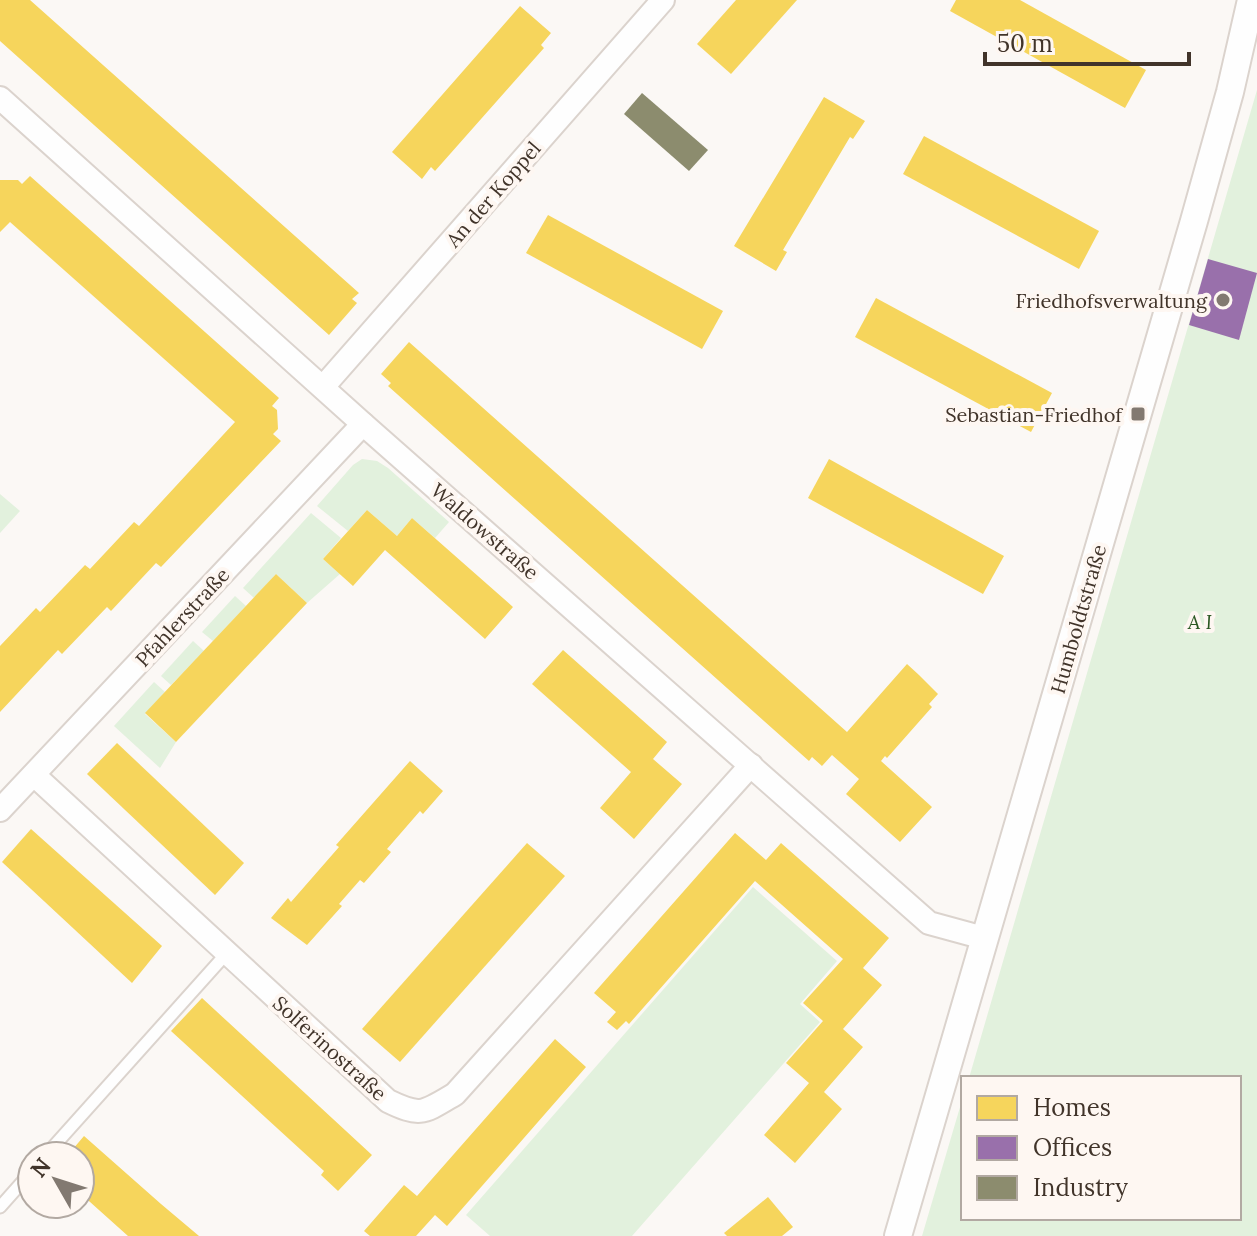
<svg xmlns="http://www.w3.org/2000/svg" width="1257" height="1236" viewBox="0 0 1257 1236" font-family="Lora,serif">
  <style>
    .green { fill: #e2f1dd }
    .homes { fill: #f6d55c }
    .offices { fill: #9970ab }
    .industry { fill: #8c8c6e }
    .lines { fill: none; stroke-linecap: round; stroke-linejoin: round }
    .service-casing { stroke: #dbd3cd; stroke-width: 15 }
    .minor-casing { stroke: #dbd3cd; stroke-width: 26 }
    .tertiary-casing { stroke: #dbd3cd; stroke-width: 30 }
    .service { stroke: #fefefe; stroke-width: 11 }
    .minor { stroke: #fefefe; stroke-width: 22 }
    .tertiary { stroke: #fefefe; stroke-width: 26 }
    .poi-dot { fill: #827971; stroke: #fef7f2; stroke-width: 3 }
    .labels { text-anchor: middle; dominant-baseline: central; stroke-width: 8; stroke-linejoin: round; paint-order: stroke }
    .street-label { font-size: 20px; fill: #41342a; stroke: #fef7f2 }
    .poi-label { font-size: 20px; fill: #41342a; stroke: #fef7f2; text-anchor: end }
    .park-label { font-size: 20px; font-style: italic; fill: #2b5822; stroke: #fef7f2 }
  </style>
  <rect width="100%" height="100%" fill="#fbf8f5"/>
  <!-- green -->
  <g class="green">
    <path d="M1257,90v1146h-335l41,-139v121h276v-140h-270z"/>
    <path d="M362,459l15,2 11,7 61,54 -14,16 -23,-20 -15,18 -30,-26 -19,21 -31,-25 36,-41z"/>
    <path d="M0,494l20,17 -20,22z"/>
    <path d="M311,513l30,25 -18,21 17,15 -33,29 -31,-29 -22,24 -11,-10z"/>
    <path d="M235,596l11,10 -33,35 -11,-9z"/>
    <path d="M193,641l11,10 -33,34 -10,-9z"/>
    <path d="M154,682l11,10 -20,22 31,28 -16,26 -46,-42z"/>
    <path d="M753,887l84,74 -37,43 20,18 -188,214h-142l-24,-21z"/>
  </g>
  <!-- homes -->
  <g class="homes">
    <path d="M0,0h30l329,293 -7,6 5,4 -28,32 -329,-294z"/>
    <path d="M736,0h61l-66,74 -34,-30z"/>
    <path d="M956,0h64l126,70 -21,38 -175,-97z"/>
    <path d="M520,6l31,27 -10,12 3,3 -109,123 -4,-4 -9,12 -30,-27z"/>
    <path d="M824,97l41,24 -12,18 -3,-2 -67,113 4,2 -11,19 -42,-25z"/>
    <path d="M924,136l175,95 -20,38 -176,-95z"/>
    <path d="M30,176l249,222 -7,8 5,4 1,19 -5,5 8,7 -120,126 -5,-4 -45,48 -4,-4 -45,47 -4,-4 -58,62v-66l36,-38 4,4 45,-47 5,4 44,-47 5,4 96,-104 -225,-200 -10,10v-52h18l4,4z"/>
    <path d="M548,215l175,96 -21,38 -176,-96z"/>
    <path d="M876,298l176,95 -21,39 -176,-95z"/>
    <path d="M409,342l438,390 60,-68 12,11 19,19 -9,10 3,3 -45,51 -2,-2 -4,5 51,46 -32,35 -54,-48 13,-15 -27,-24 -10,11 -10,-9 -3,4 -421,-375 3,-3 -10,-9z"/>
    <path d="M829,459l175,97 -21,38 -175,-96z"/>
    <path d="M367,510l30,26 15,-18 101,89 -28,32 -100,-89 -32,36 -30,-27z"/>
    <path d="M276,574l31,29 -131,139 -31,-29z"/>
    <path d="M563,650l104,92 -14,17 29,25 -48,55 -34,-31 31,-36 -99,-88z"/>
    <path d="M117,743l127,120 -29,32 -128,-121z"/>
    <path d="M410,761l33,30 -20,23 -3,-3 -33,38 4,3 -27,31 -4,-3 -21,24 3,2 -35,39 -36,-27 17,-20 3,4 48,-55 -3,-2z"/>
    <path d="M31,829l131,117 -30,37 -130,-121z"/>
    <path d="M735,833l31,27 15,-17 108,95 -26,30 19,17 -39,44 20,18 -39,45 18,17 -47,54 -31,-28 45,-52 -23,-20 37,-42 -20,-18 40,-44 -88,-78 -126,143 -3,-3 -9,9 -10,-8 9,-10 -22,-19z"/>
    <path d="M527,843l38,33 -165,186 -38,-33z"/>
    <path d="M202,998l170,157 -34,36 -17,-16 3,-4 -153,-140z"/>
    <path d="M555,1039l31,28 -139,159 -12,-11 -19,21h-46l-6,-5 40,-46 13,11z"/>
    <path d="M84,1136l77,68 38,32h-71l-48,-43v-37h-13z"/>
    <path d="M768,1197l25,30 -11,9h-55l-3,-3z"/>
  </g>
  <!-- offices -->
  <path class="offices" d="M1208,259l49,14 -18,67 -50,-15z"/>
  <!-- industry -->
  <path class="industry" d="M642,93l66,57 -19,21 -65,-57z"/>
  <g class="lines">
    <defs>
      <g id="service">
        <path d="M45,1156l181,-202"/>
        <path d="M0,1207l32,-36"/>
      </g>
      <g id="minor">
        <path d="M0,98l363,326 566,499 55,15"/>
        <path d="M323,387l340,-387"/>
        <path d="M34,775l354,326c33,16 35,12 67,-7l296,-329"/>
        <path d="M0,810l363,-386"/>
      </g>
      <path id="tertiary" d="M898,1236l296,-1015 36,-129 21,-92"/>
    </defs>
    <!-- service casing -->
    <use href="#service" class="service-casing"/>
    <!-- minor casing -->
    <use href="#minor" class="minor-casing"/>
    <!-- tertiary casing -->
    <use href="#tertiary" class="tertiary-casing"/>
    <!-- service -->
    <use href="#service" class="service"/>
    <!-- minor -->
    <use href="#minor" class="minor"/>
    <!-- tertiary -->
    <use href="#tertiary" class="tertiary"/>
  </g>
  <!-- markers -->
  <g class="poi-dot">
    <circle cx="1223" cy="300" r="8"/>
    <rect x="1130" y="406" width="16" height="16" rx="4"/>
  </g>
  <g class="labels">
    <!-- street labels -->
    <g class="street-label">
      <text transform="translate(493 194) rotate(-49)">An der Koppel</text>
      <text transform="translate(485 531) rotate(41)">Waldowstraße</text>
      <text transform="translate(182 617) rotate(-47)">Pfahlerstraße</text>
      <text transform="translate(1078 619) rotate(-74)">Humboldtstraße</text>
      <text transform="translate(330 1048) rotate(42)">Solferinostraße</text>
    </g>
    <!-- poi labels -->
    <g class="poi-label">
      <text x="1207" y="300">Friedhofsverwaltung</text>
      <text x="1122" y="414">Sebastian-Friedhof</text>
    </g>
    <!-- park labels -->
    <g class="park-label">
      <text x="1200" y="621">A I</text>
    </g>
  </g>
  <!-- legend -->
  <rect x="961" y="1076" width="280" height="144" fill="#fef7f2" stroke="#b2a9a2" stroke-width="2"/>
  <rect x="977" y="1096" width="40" height="24" fill="#f6d55c" stroke="#b2a9a2" stroke-width="2"/>
  <text x="1033" y="1116" font-size="24" fill="#41342a">Homes</text>
  <rect x="977" y="1136" width="40" height="24" fill="#9970ab" stroke="#b2a9a2" stroke-width="2"/>
  <text x="1033" y="1156" font-size="24" fill="#41342a">Offices</text>
  <rect x="977" y="1176" width="40" height="24" fill="#8c8c6e" stroke="#b2a9a2" stroke-width="2"/>
  <text x="1033" y="1196" font-size="24" fill="#41342a">Industry</text>
  <!-- north arrow -->
  <g transform="translate(56 1180) rotate(309)"><circle r="38" fill="#fef7f2" stroke="#b2a9a2" stroke-width="2"/>
  <path d="M0-6L14 30L0 20L-14 30Z" fill="#827971"/>
  <text y="-12" font-size="22" font-weight="bold" text-anchor="middle" fill="#41342a">N</text>
  </g>
  <!-- scale -->
  <path d="M985 52v12h204v-12" fill="none" stroke="#41342a" stroke-width="4"/>
  <text x="997" y="52" font-size="24" fill="#41342a" stroke="#fef7f2" stroke-width="6" paint-order="stroke">50 m</text>
</svg>
